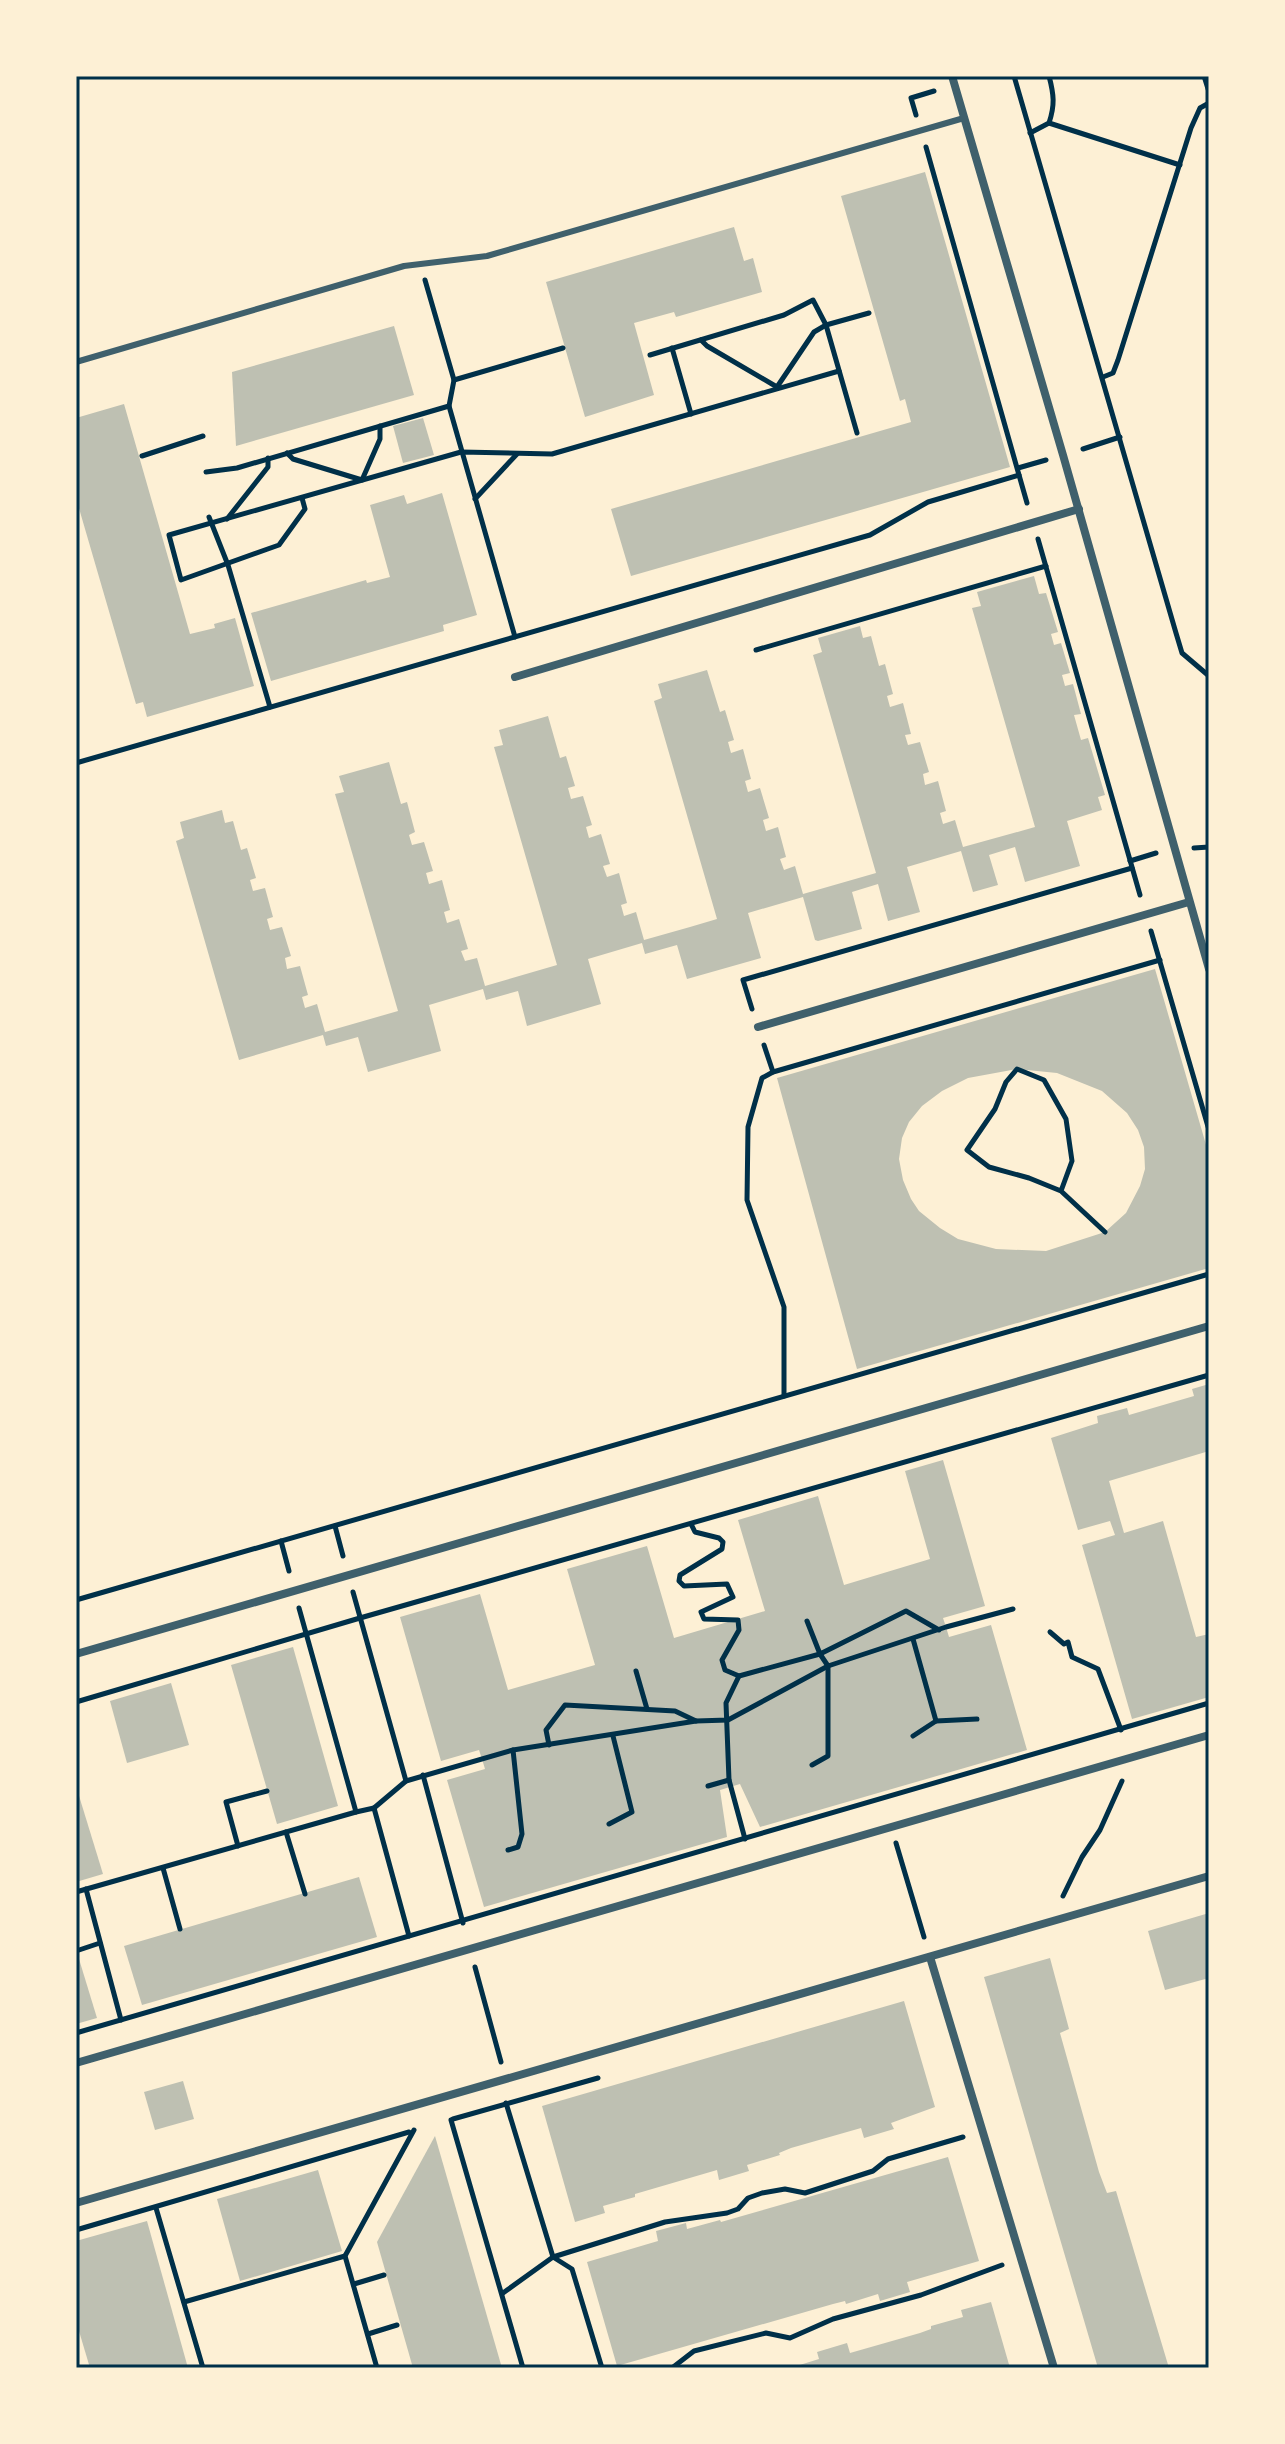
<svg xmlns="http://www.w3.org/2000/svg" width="1285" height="2444" viewBox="0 0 1285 2444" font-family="'DM Sans',sans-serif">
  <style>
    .building { fill: #bec0b2; fill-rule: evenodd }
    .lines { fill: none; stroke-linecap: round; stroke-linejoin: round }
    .path { stroke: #003049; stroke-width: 5 }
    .service { stroke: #3f606c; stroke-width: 6 }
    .minor { stroke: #3f606c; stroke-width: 8 }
    .neatline { fill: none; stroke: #003049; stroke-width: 3 }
  </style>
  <rect width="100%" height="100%" fill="#fdf0d5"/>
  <!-- building -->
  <g class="building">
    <path d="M925,172l85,295 -379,109 -20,-67 300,-87 -6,-23 -5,2 -59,-205z"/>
    <path d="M734,227l10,34 9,-3 9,34 -86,25 -2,-5 -40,11 20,72 -69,22 -39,-135z"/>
    <path d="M394,326l20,69 -178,51 -4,-74z"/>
    <path d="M124,404l66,230 25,-6 -1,-4 21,-6 19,68 -107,31 -4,-15 -7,2 -60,-206v-80z"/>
    <path d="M423,418l11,37 -31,8 -10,-37z"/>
    <path d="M442,493l35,122 -34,10 1,6 -173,50 -20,-68 115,-33 1,3 23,-6 -20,-72 34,-10 3,9z"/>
    <path d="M1034,576l5,18 7,-1 12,39 -7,2 3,11 7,-2 9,30 -8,2 3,11 8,-2 8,30 -7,1 7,25 7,-2 17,57 -7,2 4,13 -35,11 13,45 -55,16 -10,-35 -26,8 9,30 -25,7 -12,-41 -54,16 13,45 -32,9 -10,-37 -26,8 10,37 -44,12 -3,-1 -12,-43 -55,16 13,45 -74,21 -10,-34 -32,9 -3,-11 -54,16 13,45 -74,22 -9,-35 -32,9 -3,-11 -54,16 12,46 -73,21 -10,-35 -32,9 -3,-11 -84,25 -63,-219 8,-3 -4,-16 42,-12 3,13 8,-2 8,29 6,-2 9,30 -6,2 3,11 12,-3 8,29 -6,2 3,11 12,-3 9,29 -6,2 2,11 13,-3 8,29 -6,2 3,11 12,-4 8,28 73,-21 -63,-217 9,-2 -5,-16 50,-14 12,42 6,-2 8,30 -6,3 3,10 12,-3 9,29 -7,2 3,11 13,-4 8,30 -6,2 3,11 12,-4 9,30 -7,2 4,10 12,-3 8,28 72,-21 -63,-218 9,-2 -4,-15 49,-14 12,42 6,-2 9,30 -7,2 3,11 12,-3 9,29 -6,2 3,11 12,-4 9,30 -7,2 4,11 12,-4 8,30 -6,2 3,11 12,-4 8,28 46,-13 27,-8 -63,-218 8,-3 -4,-14 49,-14 13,42 5,-2 9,30 -6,2 3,11 12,-4 8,30 -6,2 3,11 12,-4 9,30 -6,2 3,11 12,-4 8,30 -6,2 4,11 11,-4 8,28 73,-21 -63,-218 9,-3 -4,-14 42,-12 3,12 8,-2 8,30 6,-2 8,30 -6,2 3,11 13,-4 8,31 -6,1 3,10 12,-3 9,30 -6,2 2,11 13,-4 8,30 -6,2 3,11 12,-4 8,27 58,-16 14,-4 -63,-219 9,-2 -4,-14z"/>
    <path d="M1155,969l54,186v113l-352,101 -80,-291zM1017,1069l40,4 45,18 25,22 11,17 6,17 1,22 -5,17 -14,27 -21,19 -59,19 -50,-2 -38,-10 -18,-11 -21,-17 -8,-12 -8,-19 -4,-21 3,-21 7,-16 13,-16 20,-15 26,-13z"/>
    <path d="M1209,1384v67l-100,30 15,52 39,-12 33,116 13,-3v63l-77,22 -50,-174 33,-10 -5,-14 -32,9 -27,-92 47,-15 -1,-7 30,-8 2,7 65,-19 -2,-7z"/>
    <path d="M943,1460l42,146 -42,12 3,9 3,10 42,-12 36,125 -267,77 -20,-43 -20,6 7,47 -243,70 -37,-127 38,-11 -3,-10 -3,-9 -38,11 -41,-144 80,-23 28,96 87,-25 -28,-96 80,-23 27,92 91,-27 -27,-91 80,-24 26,89 86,-26 -25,-88z"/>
    <path d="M293,1647l45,159 -61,18 -46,-159z"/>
    <path d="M171,1683l18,62 -62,18 -17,-62z"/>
    <path d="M76,1786l27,88 -27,8z"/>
    <path d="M359,1877l18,60 -235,68 -18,-59z"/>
    <path d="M1209,1913v65l-44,12 -17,-59z"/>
    <path d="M1050,1958l19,71 -9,4 39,139 8,21 9,-2 53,177h-71l-53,-180 -61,-211z"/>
    <path d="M76,1959h3l18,59 -21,6z"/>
    <path d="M904,2001l31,106 -44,16 3,6 -30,9 -3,-10 -70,20 -12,5 1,2 -33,10 2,6 -30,9 -2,-10 -82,24v3l-32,9 2,7 -30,9 -33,-116z"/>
    <path d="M183,2081l11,38 -39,11 -11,-38z"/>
    <path d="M435,2136l67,232h-89l-36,-126z"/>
    <path d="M948,2157l31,104 -72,21 3,10 -30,9 -2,-7 -32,10 -1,-3 -12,3 -216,62 -30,-104 71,-21 -2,-10 30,-8 1,6 33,-9 1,2z"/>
    <path d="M318,2170l24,81 -102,30 -23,-82z"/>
    <path d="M147,2221l41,147h-98l-14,-47v-80z"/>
    <path d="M991,2302l19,66h-220l29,-9 -2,-7 30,-9 3,10 70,-20 11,-4v-3l32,-9 -2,-7z"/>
  </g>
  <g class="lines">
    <!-- path -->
    <g class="path">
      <path d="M1014,76l162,557 6,20 27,23"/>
      <path d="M1204,76l5,16"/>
      <path d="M916,115l-5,-17 23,-7"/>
      <path d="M1049,123l131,42"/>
      <path d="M1030,133l19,-10c6,-18 5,-28 0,-47"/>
      <path d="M926,147l93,328"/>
      <path d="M425,280l29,100 -5,26 66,231"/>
      <path d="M701,340l6,6 70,41 37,-55 12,-7 43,-12"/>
      <path d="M672,348l19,66"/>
      <path d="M650,355l134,-40 29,-15 13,25 31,108"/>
      <path d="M1103,377l10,-4 5,-13 73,-232 9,-20 9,-5"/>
      <path d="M454,380l109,-32"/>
      <path d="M1083,449l37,-12"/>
      <path d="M287,453l6,6 69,21 18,-41v-13"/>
      <path d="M142,456l61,-20"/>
      <path d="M1018,468l28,-8"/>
      <path d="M206,472l31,-4 212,-62"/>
      <path d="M302,498l3,11 -26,36 -98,35 -12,-45 292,-83 91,2 287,-83"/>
      <path d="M475,499l42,-45"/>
      <path d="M209,517l19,48 42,142"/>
      <path d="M227,519l41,-52v-9"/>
      <path d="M1038,539l102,356"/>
      <path d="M756,650l290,-84"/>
      <path d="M76,763l794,-228 58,-33 91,-27 8,28"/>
      <path d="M1194,848l15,-1"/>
      <path d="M1130,861l26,-8"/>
      <path d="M1151,931l58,199"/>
      <path d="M752,1009l-9,-29 389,-112"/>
      <path d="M764,1045l9,27"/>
      <path d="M1061,1191l-32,-13 -40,-11 -22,-17 28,-41 11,-27 11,-13 27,11 22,39 6,42 -11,30 44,41"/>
      <path d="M784,1396v-89l-37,-107 1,-73 14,-49 11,-6 387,-112"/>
      <path d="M691,1524l4,8 24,6 4,4 -1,7 -42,26 -1,6 5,5 43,-2 6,13 -32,15 3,7 34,1 1,10 -17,30 3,10 14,6 -13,27 3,77 16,59"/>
      <path d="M335,1526l8,30"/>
      <path d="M281,1541l8,30"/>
      <path d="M353,1592l53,189"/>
      <path d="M76,1600l1133,-326"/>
      <path d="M299,1608l57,204 18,-4 35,128"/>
      <path d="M807,1621l13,33 86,-43 33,19"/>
      <path d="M1050,1632l14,12 4,-2 4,15 26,12 23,61"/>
      <path d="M913,1639l23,82 -23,15"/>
      <path d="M636,1671l11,38"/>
      <path d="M739,1676l81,-22 8,12v90l-16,9"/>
      <path d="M76,1702l284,-84 849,-243"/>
      <path d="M936,1721l41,-2"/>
      <path d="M549,1745l-3,-15 19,-25 110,6 21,10"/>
      <path d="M423,1775l40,148"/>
      <path d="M708,1786l21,-6"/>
      <path d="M374,1808l32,-27 107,-31 183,-29 32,-1 100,-54 118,-39 67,-18"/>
      <path d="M609,1824l23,-12 -19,-76"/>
      <path d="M286,1832l19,62"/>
      <path d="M896,1843l28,94"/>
      <path d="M238,1846l-12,-44 41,-11"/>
      <path d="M508,1850l10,-3 4,-13 -9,-84"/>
      <path d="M163,1868l17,61"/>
      <path d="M86,1889l35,131"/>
      <path d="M76,1892l280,-80"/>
      <path d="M1063,1896l19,-39 18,-27 22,-49"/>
      <path d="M76,1951l24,-8"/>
      <path d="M475,1967l26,95"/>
      <path d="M76,2033l1133,-330"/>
      <path d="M506,2103l47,154 19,12 30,99"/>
      <path d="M453,2119l145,-41"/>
      <path d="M451,2120l72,248"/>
      <path d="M156,2208l47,160"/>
      <path d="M76,2230l333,-98"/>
      <path d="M354,2284l30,-9"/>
      <path d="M503,2293l50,-36 112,-35 62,-9 11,-4 10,-11 14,-5 23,-4 20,4 68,-22 15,-12 75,-22"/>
      <path d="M184,2302l161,-46"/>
      <path d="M368,2334l29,-9"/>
      <path d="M377,2368l-32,-112 69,-126"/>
      <path d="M672,2368l22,-17 72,-18 24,5 43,-19 88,-24 81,-30"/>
    </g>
    <!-- service -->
    <path class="service" d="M76,362l328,-96 83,-10 477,-138"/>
    <!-- minor -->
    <g class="minor">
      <path d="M952,76l111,379 146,514"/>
      <path d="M515,677l564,-168"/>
      <path d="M758,1027l431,-125"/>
      <path d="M76,1654l1133,-328"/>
      <path d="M930,1957l124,411"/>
      <path d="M76,2063l1133,-328"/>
      <path d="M76,2203l1133,-327"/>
    </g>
  </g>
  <!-- border -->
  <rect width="1285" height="2444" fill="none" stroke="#fdf0d5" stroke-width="156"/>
  <rect x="78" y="78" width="1129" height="2288" class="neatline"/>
</svg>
